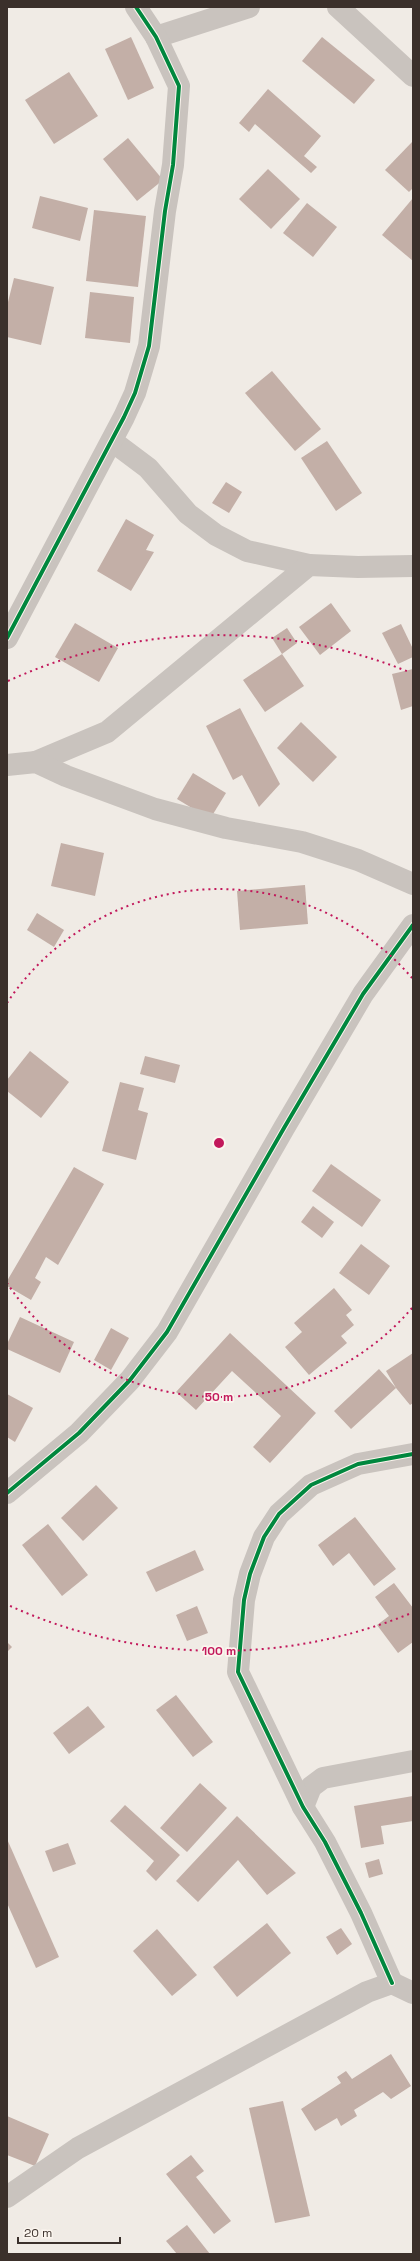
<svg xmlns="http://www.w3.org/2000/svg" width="420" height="2261" viewBox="0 0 420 2261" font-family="'Space Grotesk',sans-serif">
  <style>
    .building { fill: #c3afa7 }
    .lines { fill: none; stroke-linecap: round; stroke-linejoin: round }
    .minor { stroke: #c9c3be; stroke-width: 22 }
    .cycleway-casing { stroke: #fbf5ee; stroke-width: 6 }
    .cycleway { stroke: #00873e; stroke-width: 4 }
    .ring { fill: none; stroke: #c2185b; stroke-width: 2; stroke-dasharray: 2 4 }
    .centre { fill: #c2185b; stroke: #fbf5ee; stroke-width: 2 }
    .ring-label { font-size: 12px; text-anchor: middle; font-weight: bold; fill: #c2185b; stroke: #fbf5ee; stroke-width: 3.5; stroke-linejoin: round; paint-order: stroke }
  </style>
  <rect width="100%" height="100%" fill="#f0ebe5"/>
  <!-- building -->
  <g class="building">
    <path d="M131,37l23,51 -26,12 -23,-51z"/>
    <path d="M322,37l53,43 -21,24 -52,-43z"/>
    <path d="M69,72l29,44 -44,28 -29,-44z"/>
    <path d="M268,89l53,47 -17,20 13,11 -6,6 -56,-49 -6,8 -10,-9z"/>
    <path d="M128,138l35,42 -26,21 -34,-42z"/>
    <path d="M413,141v47l-4,4 -24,-22z"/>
    <path d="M268,169l32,30 -29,30 -32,-30z"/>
    <path d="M40,196l48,12 -8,33 -48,-13z"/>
    <path d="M413,198v63l-31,-26z"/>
    <path d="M307,203l30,24 -24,30 -30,-24z"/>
    <path d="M94,210l52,6 -8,71 -52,-6z"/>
    <path d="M14,278l40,9 -13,58 -34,-8v-31z"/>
    <path d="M90,292l44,5 -4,46 -45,-5z"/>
    <path d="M272,371l49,58 -26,22 -50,-58z"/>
    <path d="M327,441l35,52 -26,18 -35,-53z"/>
    <path d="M226,482l16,10 -13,21 -17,-10z"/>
    <path d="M126,519l28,16 -8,15 8,2 -23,39 -34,-20z"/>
    <path d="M331,603l20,28 -31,24 -21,-28z"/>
    <path d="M75,623l43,25 -19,34 -44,-25z"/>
    <path d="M401,624l12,25v8l-15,7 -16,-31z"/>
    <path d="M287,628l10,15 -15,11 22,32 -39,26 -22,-32 39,-26 -10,-16z"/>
    <path d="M413,669v37l-12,4 -9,-36z"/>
    <path d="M240,708l40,76 -21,23 -17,-32 -9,5 -27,-54z"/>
    <path d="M301,722l36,35 -24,25 -36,-34z"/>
    <path d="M193,773l33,20 -16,26 -33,-20z"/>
    <path d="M61,843l43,10 -9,43 -44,-10z"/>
    <path d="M305,885l3,39 -68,6 -3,-39z"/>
    <path d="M37,913l27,17 -10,17 -27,-17z"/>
    <path d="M30,1051l39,31 -28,36 -34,-27v-11z"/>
    <path d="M145,1056l35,9 -5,18 -35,-9z"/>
    <path d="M120,1082l24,6 -6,22 10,3 -12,47 -34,-9z"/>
    <path d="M331,1164l50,36 -19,27 -50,-36z"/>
    <path d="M74,1167l30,17 -46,81 -12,-8 -11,21 6,4 -10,18 -24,-14v-5z"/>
    <path d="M313,1206l21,16 -12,16 -21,-16z"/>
    <path d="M361,1244l29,22 -21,29 -30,-22z"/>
    <path d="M334,1288l18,22 -6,5 8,10 -13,11 6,7 -38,32 -24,-28 17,-15 -8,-9z"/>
    <path d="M20,1317l54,25 -14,31 -53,-24v-5z"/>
    <path d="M111,1328l18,10 -18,32 -17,-10z"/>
    <path d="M230,1333l86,80 -46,50 -17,-16 28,-31 -49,-45 -36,39 -20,-18z"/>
    <path d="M413,1353v50l-3,2 -14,-17 -45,41 -17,-18 45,-42 17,19 -10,-17z"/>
    <path d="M7,1394l26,14 -18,34 -8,-5z"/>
    <path d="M96,1485l22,23 -35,33 -22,-23z"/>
    <path d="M355,1517l41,52 -22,17 -25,-33 -16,13 -15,-21z"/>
    <path d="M48,1524l40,51 -26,21 -40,-51z"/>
    <path d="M195,1550l9,20 -48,22 -10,-20z"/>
    <path d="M394,1583l19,25v34l-15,11 -21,-28 12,-9 -14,-19z"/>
    <path d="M197,1606l11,27 -21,8 -11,-26z"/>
    <path d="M7,1642l5,5 -5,5z"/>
    <path d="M176,1695l37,47 -20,15 -37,-47z"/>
    <path d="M88,1706l17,21 -36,27 -16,-21z"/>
    <path d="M200,1783l27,25 -40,44 -27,-24z"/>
    <path d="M413,1796v25l-32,5 3,18 -23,4 -7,-42z"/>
    <path d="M125,1805l55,50 -24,26 -10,-10 8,-10 -44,-40z"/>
    <path d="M237,1816l59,57 -29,22 -29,-35 -40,42 -22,-21z"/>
    <path d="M7,1839l52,118 -23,11 -29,-65z"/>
    <path d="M68,1843l8,21 -23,8 -8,-21z"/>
    <path d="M379,1859l4,15 -14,4 -4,-15z"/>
    <path d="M267,1923l24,30 -54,44 -24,-30z"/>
    <path d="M341,1928l11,16 -15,11 -11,-18z"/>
    <path d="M157,1929l40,46 -25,21 -39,-45z"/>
    <path d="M391,2054l20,32 -20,13 -8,-7 -29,18 3,6 -16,10 -4,-8 -22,13 -14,-22 40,-26 -4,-6 9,-6 6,8z"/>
    <path d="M283,2101l27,115 -35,7 -26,-115z"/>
    <path d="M7,2116l42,18 -14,32 -28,-11z"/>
    <path d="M191,2155l13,16 -8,6 35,44 -17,13 -48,-60z"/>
    <path d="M187,2225l23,29h-33l-11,-13z"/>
  </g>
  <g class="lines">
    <!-- minor -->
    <g class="minor">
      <path d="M338,7l75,69"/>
      <path d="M156,37l93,-30"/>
      <path d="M112,441l36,27 40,46 28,21 31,16 62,14"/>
      <path d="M7,638l117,-221 11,-24 14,-47 16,-135 8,-46 6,-79 -23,-49 -20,-30"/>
      <path d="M36,762l71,-30 202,-167 49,2 55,-1"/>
      <path d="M7,765l29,-3 30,14 89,33 71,19 76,14 56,18 55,24"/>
      <path d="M7,1493l72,-60 51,-53 37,-48 117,-204 79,-134 50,-69"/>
      <path d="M303,1807l8,-20 12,-9 90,-17"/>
      <path d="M392,1983l-31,-70 -36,-71 -22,-35 -65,-135 6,-72 6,-26 14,-37 15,-23 32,-29 47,-21 55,-10"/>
      <path d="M7,2197l71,-49 289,-156 25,-9 21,10"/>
    </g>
    <defs>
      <g id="cycleway">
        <path d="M7,638l117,-221 11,-24 14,-47 16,-135 8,-46 6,-79 -23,-49 -20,-30"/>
        <path d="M7,1493l72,-60 51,-53 37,-48 117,-204 79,-134 50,-69"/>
        <path d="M392,1983l-31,-70 -36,-71 -22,-35 -65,-135 6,-72 6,-26 14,-37 15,-23 32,-29 47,-21 55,-10"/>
      </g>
    </defs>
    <!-- cycleway casing -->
    <use href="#cycleway" class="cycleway-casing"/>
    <!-- cycleway -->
    <use href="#cycleway" class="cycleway"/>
  </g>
  <!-- distance rings -->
  <g class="ring">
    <path d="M412 1308A254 254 0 0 1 7 1283M7 1003A254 254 0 0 1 412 978"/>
    <path d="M409 1614A508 508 0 0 1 8 1605M8 681A508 508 0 0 1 409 672"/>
  </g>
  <circle cx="219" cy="1143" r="6" class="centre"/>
  <g class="ring-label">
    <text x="219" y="1401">50 m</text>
    <text x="219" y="1655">100 m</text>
  </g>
  <!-- border -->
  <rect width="420" height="2261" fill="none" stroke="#3b302b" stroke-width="16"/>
  <!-- scale -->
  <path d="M18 2237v6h102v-6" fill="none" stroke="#3b302b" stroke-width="2"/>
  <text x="24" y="2237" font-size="12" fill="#3b302b" stroke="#fbf5ee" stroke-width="3" paint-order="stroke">20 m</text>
</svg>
